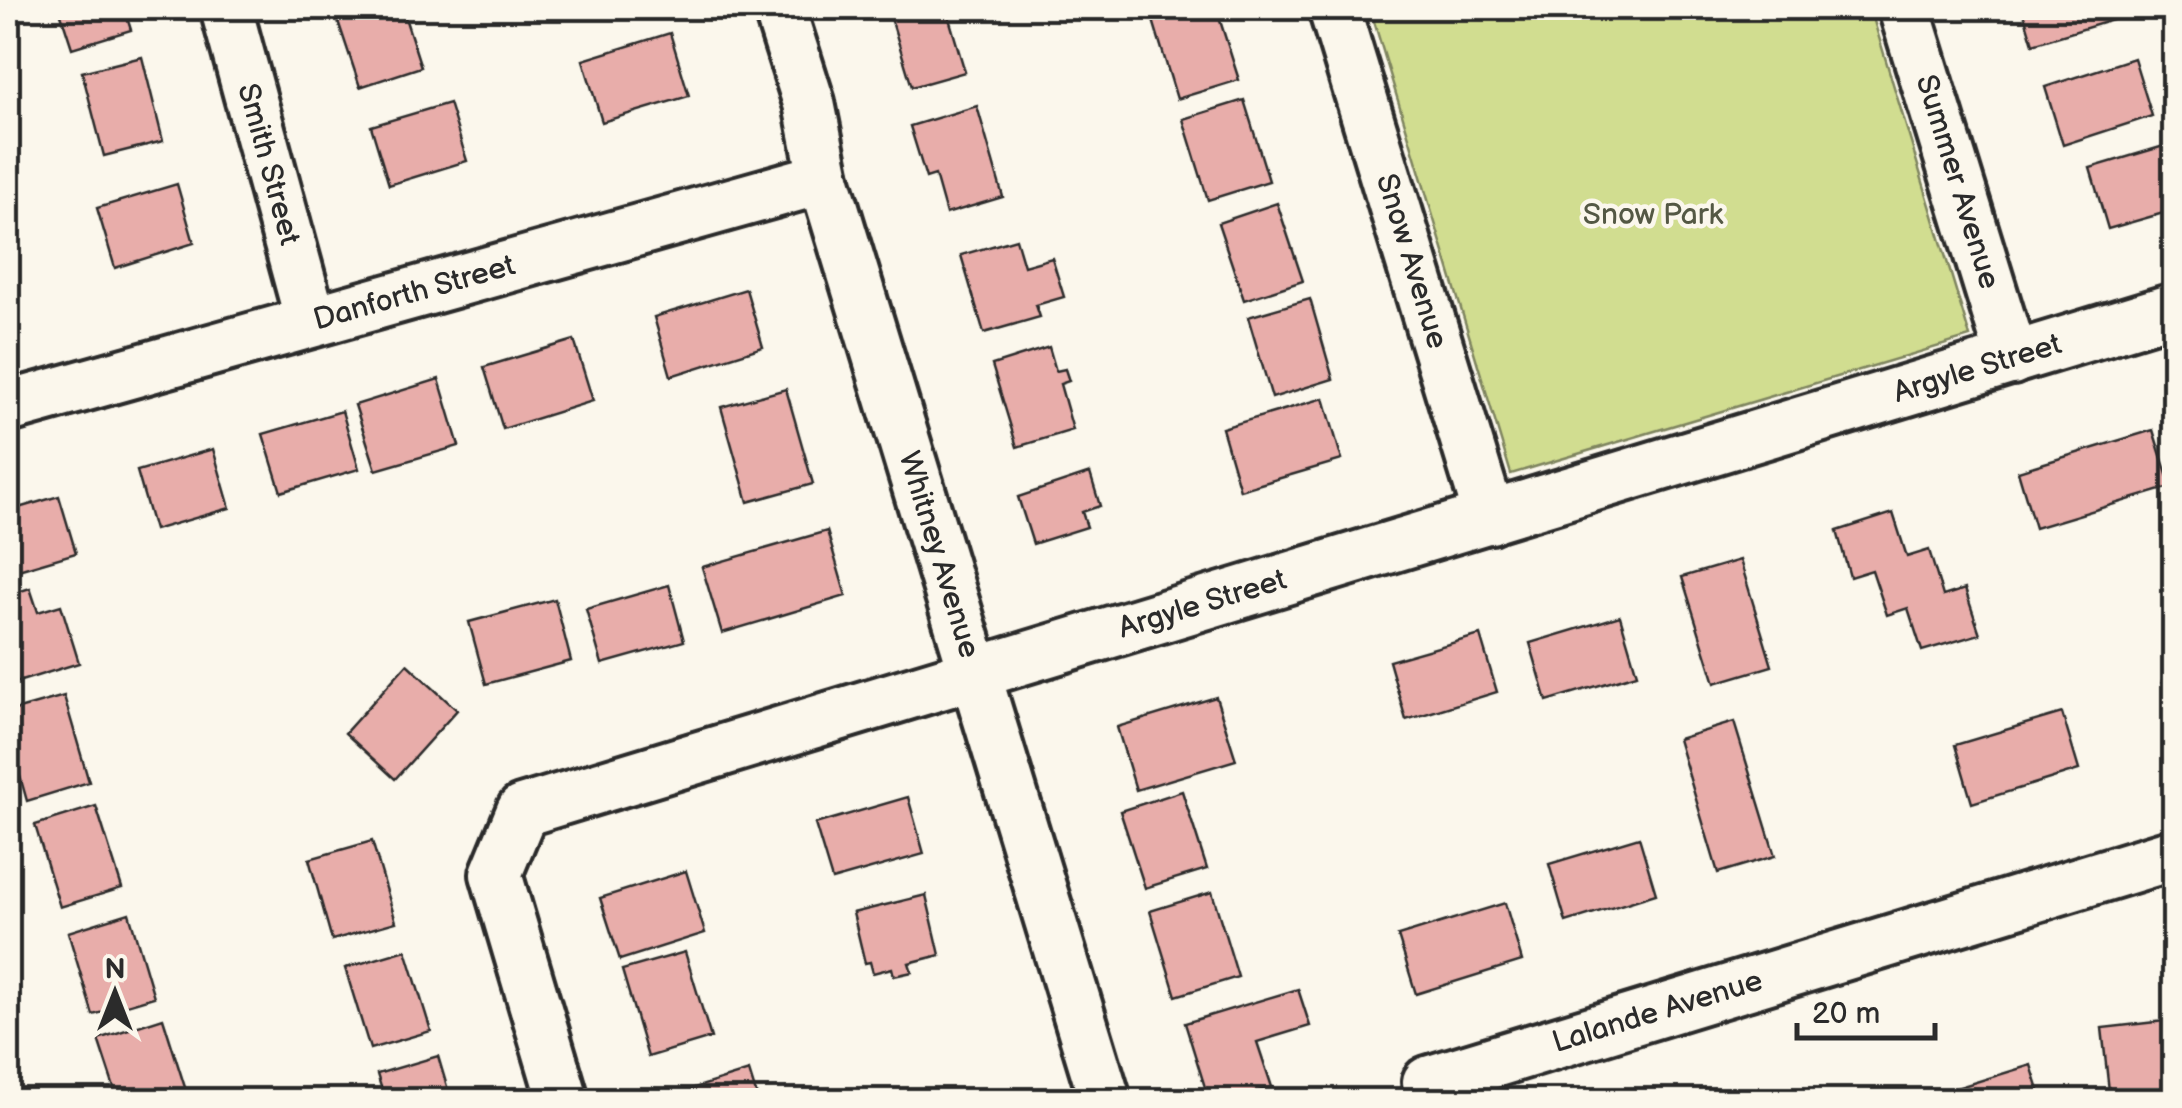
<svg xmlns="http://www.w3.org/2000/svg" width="2182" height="1108" viewBox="0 0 2182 1108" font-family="'Balsamiq Sans',sans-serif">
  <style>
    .green { fill: #d1dd90; stroke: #7e845e; stroke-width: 2.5 }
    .building { fill: #e8adaa; stroke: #2b2b2b; stroke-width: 2.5 }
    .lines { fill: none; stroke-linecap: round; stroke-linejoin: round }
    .minor-casing { stroke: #2b2b2b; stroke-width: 58 }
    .minor { stroke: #fbf7ec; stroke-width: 50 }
    .labels { text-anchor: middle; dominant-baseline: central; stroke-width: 9; stroke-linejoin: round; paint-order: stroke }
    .street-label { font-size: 30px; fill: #2b2b2b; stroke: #fbf7ec }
    .park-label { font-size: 30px; fill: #545844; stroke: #fbf7ec }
  </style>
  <rect width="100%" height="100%" fill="#fbf7ec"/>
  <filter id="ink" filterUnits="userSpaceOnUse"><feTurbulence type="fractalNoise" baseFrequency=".01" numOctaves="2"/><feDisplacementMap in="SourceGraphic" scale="20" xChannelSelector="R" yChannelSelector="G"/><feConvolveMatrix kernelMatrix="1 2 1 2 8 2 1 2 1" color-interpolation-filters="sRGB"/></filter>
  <g filter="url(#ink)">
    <!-- green -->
    <path class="green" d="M1370,8h500l100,329 -459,137z"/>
    <!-- building -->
    <g class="building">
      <path d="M59,8h65l7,22 -59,18z"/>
      <path d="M402,8l19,59 -61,20 -26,-78z"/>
      <path d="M888,8h58l19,64 -53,15z"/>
      <path d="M1193,8h23l23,72 -62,19 -24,-79z"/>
      <path d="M2022,8h98l3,9 -90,27z"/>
      <path d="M670,33l19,63 -87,26 -19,-62z"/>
      <path d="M142,57l21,84 -59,15 -22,-84z"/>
      <path d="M2134,58l18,58 -89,29 -18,-58z"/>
      <path d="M1244,100l25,81 -61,19 -25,-81z"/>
      <path d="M449,103l18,58 -78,24 -18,-59z"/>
      <path d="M977,106l26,91 -57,17 -11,-39 -9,3 -16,-52z"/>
      <path d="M2174,143v67l-66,19 -18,-61z"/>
      <path d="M177,184l17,59 -79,25 -18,-60z"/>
      <path d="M1277,203l26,78 -59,19 -26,-77z"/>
      <path d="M1016,239l8,27 28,-8 12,39 -28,8 4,12 -56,16 -23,-78z"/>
      <path d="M746,289l17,58 -92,29 -17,-59z"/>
      <path d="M1310,299l23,80 -61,19 -24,-81z"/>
      <path d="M574,340l19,61 -90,28 -19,-62z"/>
      <path d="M1049,347l7,24 9,-2 4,12 -9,3 13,46 -56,17 -25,-82z"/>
      <path d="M439,379l20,67 -83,24 -21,-65z"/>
      <path d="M786,389l27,95 -65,18 -27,-95z"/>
      <path d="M1324,398l18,62 -102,30 -18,-62z"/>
      <path d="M342,411l17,58 -78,23 -18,-58z"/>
      <path d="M2153,430l18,57 -136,41 -17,-57z"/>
      <path d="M213,449l17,59 -76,22 -17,-59z"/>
      <path d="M1090,473l10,33 -18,6 5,15 -54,17 -15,-47z"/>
      <path d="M59,496l17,57 -68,20v-62z"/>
      <path d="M1893,513l14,44 22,-7 14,46 22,-7 15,45 -58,17 -14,-43 -21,7 -15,-45 -22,7 -13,-46z"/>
      <path d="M827,531l19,65 -124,37 -20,-66z"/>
      <path d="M1740,560l32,106 -57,17 -33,-106z"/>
      <path d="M669,585l15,56 -82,23 -16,-55z"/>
      <path d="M30,588l8,24 23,-7 18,58 -71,22v-90z"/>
      <path d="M555,599l16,62 -85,23 -17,-62z"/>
      <path d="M1620,616l17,58 -90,27 -17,-58z"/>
      <path d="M1480,635l17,57 -91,28 -17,-59z"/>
      <path d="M407,664l50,46 -62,69 -50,-46z"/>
      <path d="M2174,676v47l-12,-42z"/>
      <path d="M64,696l25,86 -62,19 -19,-67v-22z"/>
      <path d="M1216,697l20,63 -100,30 -19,-63z"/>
      <path d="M2062,713l17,57 -107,33 -17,-58z"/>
      <path d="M1734,722l41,134 -57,17 -40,-134z"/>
      <path d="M1182,791l25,78 -62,19 -25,-77z"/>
      <path d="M908,797l16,57 -92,26 -17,-56z"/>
      <path d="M96,806l26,82 -62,19 -25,-82z"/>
      <path d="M1639,837l17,57 -90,28 -17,-58z"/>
      <path d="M372,841l24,81 -64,18 -23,-81z"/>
      <path d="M686,871l19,62 -85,27 -20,-62z"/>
      <path d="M1212,892l26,85 -62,19 -26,-85z"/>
      <path d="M926,895l14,60 -31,8 3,9 -18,4 -2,-8 -19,5 -3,-11 -5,1 -12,-50z"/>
      <path d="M1505,903l17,58 -106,33 -18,-58z"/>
      <path d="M129,913l25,84 -61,18 -25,-83z"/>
      <path d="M406,950l25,81 -61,18 -25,-81z"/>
      <path d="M685,952l26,86 -63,19 -26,-87z"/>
      <path d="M1298,989l12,37 -53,16 15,45 -43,13h-20l-24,-77z"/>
      <path d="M163,1018l26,82h-71l-20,-61z"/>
      <path d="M2174,1020v75l-64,5 -8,-72z"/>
      <path d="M438,1056l13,44h-66l-8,-26z"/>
      <path d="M2031,1065l11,35h-110l-2,-4z"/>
      <path d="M749,1071l9,29h-95l-1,-2z"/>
    </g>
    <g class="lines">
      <defs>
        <g id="minor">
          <path id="s1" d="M226,8l85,313"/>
          <path id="s2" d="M779,8l30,95 15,75 281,922"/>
          <path id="s3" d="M1334,8l156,510"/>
          <path id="s4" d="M1904,8l108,351"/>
          <path id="s5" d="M8,407l816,-229"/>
          <path id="s6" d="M1428,1082l746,-228"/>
          <path id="s7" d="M563,1100l-67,-226 26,-63 1652,-502"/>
        </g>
      </defs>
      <!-- minor casing -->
      <use href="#minor" class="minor-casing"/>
      <!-- minor -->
      <use href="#minor" class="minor"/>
    </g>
  </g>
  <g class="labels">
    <!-- street labels -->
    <g class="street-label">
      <text stroke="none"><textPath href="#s1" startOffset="162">Smith Street</textPath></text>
      <text stroke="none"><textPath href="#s4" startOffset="182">Summer Avenue</textPath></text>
      <text stroke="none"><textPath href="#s3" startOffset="265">Snow Avenue</textPath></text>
      <text stroke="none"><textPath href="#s5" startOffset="422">Danforth Street</textPath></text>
      <text stroke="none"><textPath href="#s7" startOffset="1825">Argyle Street</textPath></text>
      <text stroke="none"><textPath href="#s2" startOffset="570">Whitney Avenue</textPath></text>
      <text stroke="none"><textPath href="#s7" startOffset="1015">Argyle Street</textPath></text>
      <text stroke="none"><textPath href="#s6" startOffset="240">Lalande Avenue</textPath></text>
    </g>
    <!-- park labels -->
    <g class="park-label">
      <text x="1653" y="215">Snow Park</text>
    </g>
  </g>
  <!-- margin -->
  <rect width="2182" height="1108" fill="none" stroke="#fbf7ec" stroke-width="40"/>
  <rect x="20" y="20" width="2142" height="1068" fill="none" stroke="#2b2b2b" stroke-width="4" filter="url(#ink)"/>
  <!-- north arrow -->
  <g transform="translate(115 993)" stroke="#fbf7ec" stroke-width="8" paint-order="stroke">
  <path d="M0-8L18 38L0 25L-18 38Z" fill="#2b2b2b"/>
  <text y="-15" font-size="28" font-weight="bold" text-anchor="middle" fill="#2b2b2b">N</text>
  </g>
  <!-- scale -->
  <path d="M1797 1023v15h138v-15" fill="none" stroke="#2b2b2b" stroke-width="5"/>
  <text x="1812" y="1023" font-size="30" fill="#2b2b2b" stroke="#fbf7ec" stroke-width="8" paint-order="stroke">20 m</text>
</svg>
